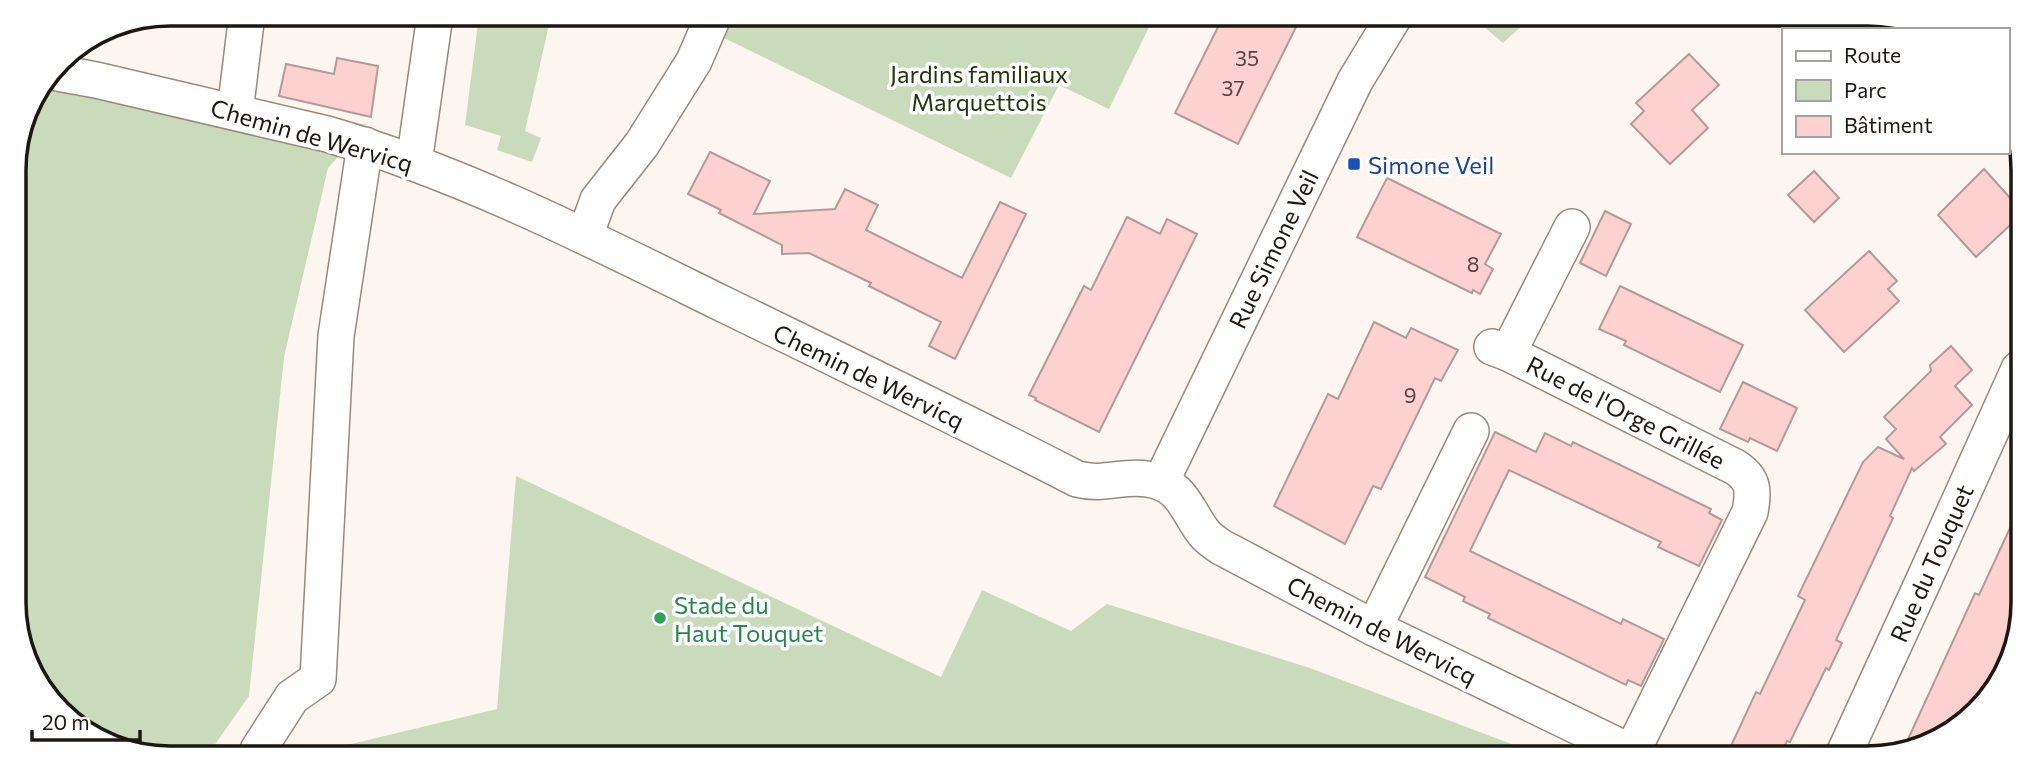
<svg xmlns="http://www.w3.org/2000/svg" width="2037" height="772" viewBox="0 0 2037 772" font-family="Commissioner,sans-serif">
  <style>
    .green { fill: #cadbbb }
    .building { fill: #fcd1cf; stroke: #b29c9b; stroke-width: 2 }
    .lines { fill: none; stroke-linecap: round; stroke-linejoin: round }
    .minor-casing { stroke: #99897d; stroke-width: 38 }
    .minor { stroke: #fff; stroke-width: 35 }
    .transit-dot { fill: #1a4fb4; stroke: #fff; stroke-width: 2.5 }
    .leisure-dot { fill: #2e9e5b; stroke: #fff; stroke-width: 2.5 }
    .labels { text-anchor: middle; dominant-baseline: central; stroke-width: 7; stroke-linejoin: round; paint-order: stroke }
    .number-label { font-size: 21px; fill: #554641 }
    .park-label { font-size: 24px; fill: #223608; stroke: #fff }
    .street-label { font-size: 24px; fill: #1d1712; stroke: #fff }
    .transit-label { font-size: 24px; fill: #164399; stroke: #fff; text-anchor: start }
    .leisure-label { font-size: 24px; fill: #27864d; stroke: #fff; text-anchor: start }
    .rim { fill: none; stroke: #1d1712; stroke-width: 3.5 }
  </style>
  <rect width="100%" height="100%" fill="#fdf5f0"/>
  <!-- green -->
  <g class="green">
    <path d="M479,15l72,1 -26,115 16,7 -9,24 -35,-12 4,-14 -36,-11z"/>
    <path d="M730,17l423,2 -44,90 -50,-24 -48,93 -289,-141z"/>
    <path d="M1476,20l51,1 -24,22z"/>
    <path d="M63,58l304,67 -39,43 -44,189 -35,339 -38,54h-91l-68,-45 -35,-73 -3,-472 16,-59z"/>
    <path d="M516,476l425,201 41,-87 89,41 36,-27 203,64 233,88 -1203,-5 3,-5 154,-37z"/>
  </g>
  <!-- building -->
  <g class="building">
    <path d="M1222,19h78l-62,125 -63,-31z"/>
    <path d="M1689,54l30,31 -27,25 16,18 -38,36 -39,-40 13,-13 -8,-8z"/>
    <path d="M337,58l41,8 -7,51 -92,-21 7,-32 48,10z"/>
    <path d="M710,152l60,29 -16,33 81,-5 10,-20 33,16 -12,25 96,48 38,-76 26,12 -71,145 -26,-13 12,-24 -72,-36 2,-3 -62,-30 -27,1v-9l-63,-32 2,-3 -33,-16z"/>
    <path d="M1984,169l37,41v5l-45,42 -38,-42z"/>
    <path d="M1814,171l25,27 -25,24 -26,-27z"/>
    <path d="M1387,178l114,56 -16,30 8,5 -13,25 -7,-4 -1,3 -115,-56z"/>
    <path d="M1605,211l26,13 -25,52 -26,-13z"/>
    <path d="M1127,217l33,17 7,-15 30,15 -98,198 -64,-32 1,-2 -7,-3 55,-109 7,4z"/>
    <path d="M1869,251l28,30 -9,8 11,12 -55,51 -39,-42z"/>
    <path d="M1620,286l123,59 -23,47 -96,-47 2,-4 -27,-12z"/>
    <path d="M1374,322l32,16 5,-10 47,22 -17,31 -6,-3 -54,111 -8,-3 -28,58 -71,-38 54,-112 10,5z"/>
    <path d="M1951,346l21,24 -17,16 17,19 -32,32 6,7 -32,27 -2,-3 -22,48 3,2 -57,122 6,3 -13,27 -3,-2 -36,74 -3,-1 -8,16h-25l-23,-11 25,-54 4,2 45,-94 -7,-4 65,-134 15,-15 26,12 -18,-20 10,-10 -12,-12 47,-46 -1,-6z"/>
    <path d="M1743,382l54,26 -20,43 -27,-13 -2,4 -28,-13z"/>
    <path d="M1495,432l41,20 9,-19 26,13 2,-4 138,67 -2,4 13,7 -23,46 -41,-19 3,-5 -152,-72 -39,81 151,73 2,-5 41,20 -23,47 -13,-6 -2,5 -138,-67 2,-4 -27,-13 2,-4 -40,-20z"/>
    <path d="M2017,513l-2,131 -11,23 -42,59 -58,22 71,-155 4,2z"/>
  </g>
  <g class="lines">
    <defs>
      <g id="minor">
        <path d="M52,72l44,8 231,54c137,40 266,106 394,169 119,58 238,115 356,176 27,7 46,-4 70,0 36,5 39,31 57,54 4,5 11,10 17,14l153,81 267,129"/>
        <path d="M235,112l12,-98"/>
        <path d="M414,163l21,-148"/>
        <path d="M585,236l13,-36 44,-56 52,-83 19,-44"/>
        <path d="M1492,347l16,6 227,114c19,12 19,24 15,45l-118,240"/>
        <path d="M1508,353l64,-126"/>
        <path d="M1161,482l194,-401 37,-61"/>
        <path d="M1374,628l97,-197"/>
        <path d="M258,750l34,-53 26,-18 18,-343 29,-191"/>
        <path d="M1842,758l80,-174 97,-215"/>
      </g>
    </defs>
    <!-- minor casing -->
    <use href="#minor" class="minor-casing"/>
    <!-- minor -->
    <use href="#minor" class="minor"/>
  </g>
  <!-- markers -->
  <rect class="transit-dot" x="1347" y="157" width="14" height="14" rx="3.5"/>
  <circle class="leisure-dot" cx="660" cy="618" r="7"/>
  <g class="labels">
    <!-- number labels -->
    <g class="number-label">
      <text x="1247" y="57">35</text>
      <text x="1233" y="87">37</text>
      <text x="1473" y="263">8</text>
      <text x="1410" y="394">9</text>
    </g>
    <!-- park labels -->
    <g class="park-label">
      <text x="979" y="73">Jardins familiaux<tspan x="979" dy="28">Marquettois</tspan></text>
    </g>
    <!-- street labels -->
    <g class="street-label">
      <text transform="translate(312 135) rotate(16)">Chemin de Wervicq</text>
      <text transform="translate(1273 249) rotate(-64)">Rue Simone Veil</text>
      <text transform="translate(869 376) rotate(26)">Chemin de Wervicq</text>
      <text transform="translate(1626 412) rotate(27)">Rue de l'Orge Grillée</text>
      <text transform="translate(1931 563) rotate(-66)">Rue du Touquet</text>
      <text transform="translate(1382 630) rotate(27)">Chemin de Wervicq</text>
    </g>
    <!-- transit labels -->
    <g class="transit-label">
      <text x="1368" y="164">Simone Veil</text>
    </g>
    <!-- leisure labels -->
    <g class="leisure-label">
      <text x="674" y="604">Stade du<tspan x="674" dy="28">Haut Touquet</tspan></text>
    </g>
  </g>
  <!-- crop -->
  <path d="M0 0H2037V772H0ZM170 26H1867A144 144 0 0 1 2011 170V602A144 144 0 0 1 1867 746H170A144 144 0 0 1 26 602V170A144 144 0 0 1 170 26Z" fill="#fff" fill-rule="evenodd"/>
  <path class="rim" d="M170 26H1867A144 144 0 0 1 2011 170V602A144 144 0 0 1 1867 746H170A144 144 0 0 1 26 602V170A144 144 0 0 1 170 26Z"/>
  <!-- legend -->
  <rect x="1782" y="28" width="228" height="126" fill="#ffffff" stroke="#a5a2a0" stroke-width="2"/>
  <rect x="1796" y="51" width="35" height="10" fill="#ffffff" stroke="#a5a2a0" stroke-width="2"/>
  <text x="1844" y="63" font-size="21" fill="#1d1712">Route</text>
  <rect x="1796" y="80" width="35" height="21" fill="#cadbbb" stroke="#a5a2a0" stroke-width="2"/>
  <text x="1844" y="98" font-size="21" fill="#1d1712">Parc</text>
  <rect x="1796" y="116" width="35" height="21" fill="#fcd1cf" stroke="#a5a2a0" stroke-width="2"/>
  <text x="1844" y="133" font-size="21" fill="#1d1712">Bâtiment</text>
  <!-- scale -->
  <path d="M32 730v10h108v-10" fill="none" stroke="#1d1712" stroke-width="3.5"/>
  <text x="42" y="730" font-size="21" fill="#1d1712" stroke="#ffffff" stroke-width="5" paint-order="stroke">20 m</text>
</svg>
